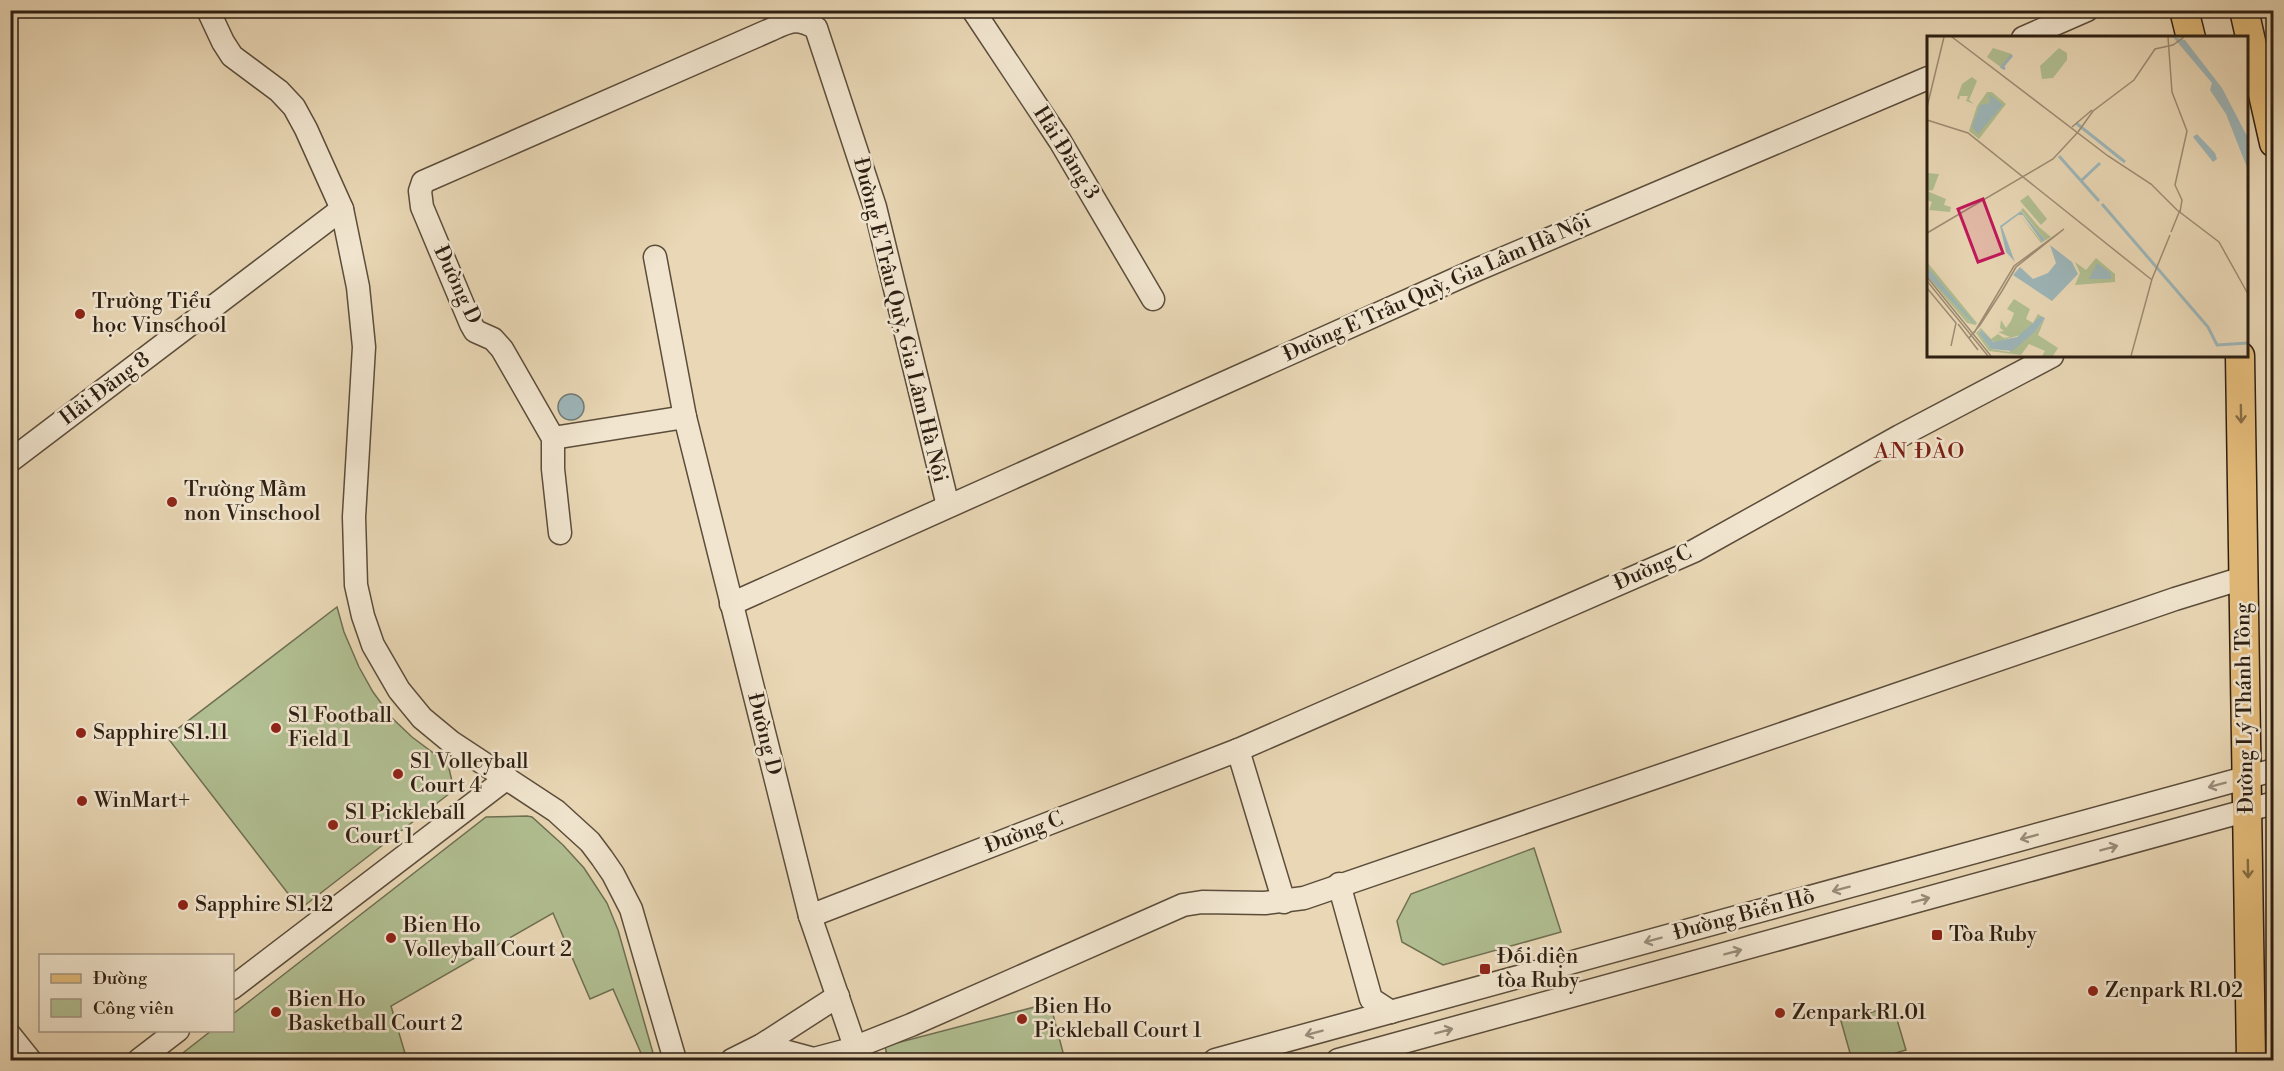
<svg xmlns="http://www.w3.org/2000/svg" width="2284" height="1071" viewBox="0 0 2284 1071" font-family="'Libre Bodoni',serif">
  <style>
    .green { fill: #b1bf92; stroke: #6f6f52; stroke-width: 1.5 }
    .water { fill: #9db6b9; stroke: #707a76; stroke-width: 1.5 }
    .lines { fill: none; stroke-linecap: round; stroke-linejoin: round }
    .minor-casing { stroke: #5c4d3b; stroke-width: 25 }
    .major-casing { stroke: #2d1f12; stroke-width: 31 }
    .minor { stroke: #f1e5cf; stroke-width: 22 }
    .major { stroke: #e4bc7a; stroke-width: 28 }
    .oneway { stroke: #886e46 }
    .oneway2 { stroke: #998c7a }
    .poi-dot { fill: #8f2418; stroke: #f1e5cf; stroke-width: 2 }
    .labels { text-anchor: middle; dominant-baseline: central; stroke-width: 5; stroke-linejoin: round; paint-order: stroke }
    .street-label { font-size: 21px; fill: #2d1f12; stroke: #f1e5cf }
    .poi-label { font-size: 21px; fill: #2d1f12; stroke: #f1e5cf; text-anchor: start }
    .neighbourhood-label { font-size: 22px; letter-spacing: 1.5px; fill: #7a1f14; stroke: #f1e5cf }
    .inset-river { fill: none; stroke: #9db6b9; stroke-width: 3 }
    .inset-road { fill: none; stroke: #9e8d74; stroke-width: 1.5 }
    .view { fill: #c2185b; fill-opacity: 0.15; stroke: #c2185b; stroke-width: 3 }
    .inset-edge { fill: none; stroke: #2d1f12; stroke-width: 3 }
  </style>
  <rect width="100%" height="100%" fill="#e9d7b5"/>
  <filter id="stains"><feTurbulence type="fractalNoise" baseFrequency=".00333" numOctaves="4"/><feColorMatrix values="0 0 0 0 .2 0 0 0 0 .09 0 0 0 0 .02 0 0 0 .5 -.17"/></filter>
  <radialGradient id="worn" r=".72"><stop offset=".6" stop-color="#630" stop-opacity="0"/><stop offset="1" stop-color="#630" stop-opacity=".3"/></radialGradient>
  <!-- green -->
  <g class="green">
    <path d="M337,607l7,25 15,35 14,25 19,26 20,19 36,27 6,26 -154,119 -133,-172z"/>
    <path d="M527,816l5,1 31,28 21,23 23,35 11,27 37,130h-11l-31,-71 -23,10 -37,-86 -162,93 16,54h-227l-1,-4 32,-25 21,-1 1,-16 253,-197z"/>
    <path d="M1534,848l27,84 -118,33 -41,-23 -5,-21 14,-27z"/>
    <path d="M1050,1003l15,57h-177l-3,-14z"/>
    <path d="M1893,1006l13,44 -34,10h-20l-11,-39z"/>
  </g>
  <!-- water -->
  <circle class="water" cx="571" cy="407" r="13"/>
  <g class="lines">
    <defs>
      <g id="minor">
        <path d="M208,10l15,32 9,14 47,35 15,16 12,22 36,80 16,78 6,60 -10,170 2,68 7,31 10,29 26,45 23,28 29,24 105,69 34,31 12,16 11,16 18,35 44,151"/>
        <path d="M973,10l87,131 93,158"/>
        <path d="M2023,38l64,-28"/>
        <path d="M655,257l30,160 125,499 45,131"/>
        <path d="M553,438l132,-21"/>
        <path d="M10,461l332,-252"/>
        <path d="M560,533l-7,-64v-31l-51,-89 -9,-10 -18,-8 -4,-7 -49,-117 -2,-16 3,-9 347,-152c20,-9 26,-13 46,-2l59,179 73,299"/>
        <path d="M731,604l745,-334 452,-192"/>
        <path d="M1238,750l46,152"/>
        <path d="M1339,884l32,115 20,13"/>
        <path d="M810,916l428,-166 456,-199 206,-115 152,-80"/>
        <path d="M232,988l275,-210"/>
        <path d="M10,1035l20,25"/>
        <path d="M762,1045l52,14 34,-9 63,-25 272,-120 19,-3 63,1 39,-5 871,-299 68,-21"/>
        <path d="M139,1060l39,-30"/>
        <path d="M732,1060l30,-15 76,-49"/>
        <path d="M1215,1060l1059,-290"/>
        <path d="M1338,1060l936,-257"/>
      </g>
      <g id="major">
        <path d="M2184,10l7,28"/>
        <path d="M2244,10l30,133"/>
        <path d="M2240,356l11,704"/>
      </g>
    </defs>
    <!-- minor casing -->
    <use href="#minor" class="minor-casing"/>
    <!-- major casing -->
    <use href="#major" class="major-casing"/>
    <!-- minor -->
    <use href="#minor" class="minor"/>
    <!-- major -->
    <use href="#major" class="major"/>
  </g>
  <!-- one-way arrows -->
  <defs><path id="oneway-shaft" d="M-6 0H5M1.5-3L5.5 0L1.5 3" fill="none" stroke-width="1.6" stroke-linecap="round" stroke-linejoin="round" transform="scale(1.5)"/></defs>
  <g class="oneway">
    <use href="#oneway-shaft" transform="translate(2241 414) rotate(89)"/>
    <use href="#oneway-shaft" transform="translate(2248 869) rotate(89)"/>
  </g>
  <g class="oneway2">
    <use href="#oneway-shaft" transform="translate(2217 785) rotate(165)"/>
    <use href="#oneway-shaft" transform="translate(2029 837) rotate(165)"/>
    <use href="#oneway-shaft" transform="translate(2109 848) rotate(-15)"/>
    <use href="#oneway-shaft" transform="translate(1841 889) rotate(165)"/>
    <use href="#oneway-shaft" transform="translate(1921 900) rotate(-15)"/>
    <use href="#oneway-shaft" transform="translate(1653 940) rotate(165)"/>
    <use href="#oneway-shaft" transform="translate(1733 952) rotate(-15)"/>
    <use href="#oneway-shaft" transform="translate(1444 1031) rotate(-15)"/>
    <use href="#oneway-shaft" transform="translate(1314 1033) rotate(165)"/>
  </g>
  <!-- markers -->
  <g class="poi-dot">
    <circle cx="80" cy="314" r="6"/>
    <circle cx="172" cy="502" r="6"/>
    <circle cx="276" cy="728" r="6"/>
    <circle cx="81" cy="733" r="6"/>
    <circle cx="398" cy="774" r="6"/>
    <circle cx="82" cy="801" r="6"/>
    <circle cx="333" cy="825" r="6"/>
    <circle cx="183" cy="905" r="6"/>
    <rect x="1931" y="929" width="12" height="12" rx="3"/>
    <circle cx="391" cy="938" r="6"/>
    <rect x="1479" y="963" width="12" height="12" rx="3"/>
    <circle cx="2093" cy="991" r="6"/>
    <circle cx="276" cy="1012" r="6"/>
    <circle cx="1780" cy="1013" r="6"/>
    <circle cx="1022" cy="1019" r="6"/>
  </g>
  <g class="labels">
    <!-- street labels -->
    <g class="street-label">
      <text transform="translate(1066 153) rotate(58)">Hải Đăng 3</text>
      <text transform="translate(457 285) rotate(65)">Đường D</text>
      <text transform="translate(1437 288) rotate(-24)">Đường E Trâu Quỳ, Gia Lâm Hà Nội</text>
      <text transform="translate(900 320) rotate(76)">Đường E Trâu Quỳ, Gia Lâm Hà Nội</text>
      <text transform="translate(105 389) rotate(-37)">Hải Đăng 8</text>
      <text transform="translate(1653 568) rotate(-24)">Đường C</text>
      <text transform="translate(2245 708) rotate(-91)">Đường Lý Thánh Tông</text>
      <text transform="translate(764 734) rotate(76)">Đường D</text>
      <text transform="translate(1024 833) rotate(-21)">Đường C</text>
      <text transform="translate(1744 915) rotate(-15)">Đường Biển Hồ</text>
    </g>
    <!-- poi labels -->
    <g class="poi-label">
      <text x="92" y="302">Trường Tiểu<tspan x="92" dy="24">học Vinschool</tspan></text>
      <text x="184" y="490">Trường Mầm<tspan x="184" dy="24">non Vinschool</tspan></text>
      <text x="288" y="716">S1 Football<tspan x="288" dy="24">Field 1</tspan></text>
      <text x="93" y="733">Sapphire S1.11</text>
      <text x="410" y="762">S1 Volleyball<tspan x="410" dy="24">Court 4</tspan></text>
      <text x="94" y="801">WinMart+</text>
      <text x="345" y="813">S1 Pickleball<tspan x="345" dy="24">Court 1</tspan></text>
      <text x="195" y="905">Sapphire S1.12</text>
      <text x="403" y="926">Bien Ho<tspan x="403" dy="24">Volleyball Court 2</tspan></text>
      <text x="1949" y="935">Tòa Ruby</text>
      <text x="1497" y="957">Đối diện<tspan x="1497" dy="24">tòa Ruby</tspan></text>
      <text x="2105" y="991">Zenpark R1.02</text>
      <text x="288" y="1000">Bien Ho<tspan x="288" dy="24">Basketball Court 2</tspan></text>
      <text x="1034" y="1007">Bien Ho<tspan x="1034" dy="24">Pickleball Court 1</tspan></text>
      <text x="1792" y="1013">Zenpark R1.01</text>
    </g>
    <!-- neighbourhood labels -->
    <g class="neighbourhood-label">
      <text x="1920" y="451">AN ĐÀO</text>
    </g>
  </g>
  <!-- overview -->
  <g transform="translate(1927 36)">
    <rect width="321" height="321" fill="#e9d7b5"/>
    <path d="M66,12l19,6 -10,14 -15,-11zM132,12l8,5v7l-14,18 -11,1 -2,-13zM45,41l5,4 -8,19 5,4 -8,-3 2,-5h-8l-1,4 -2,-2 5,-14zM60,56h5l14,12 -27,35 -10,-8 8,-25zM0,137l12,1 -6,16 -6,1 19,8 -2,6 7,2 -1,5 -21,-2 3,-8 -5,-2zM101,159l19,24 -6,6 -21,-24zM96,172l16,19 12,10 -10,6 -22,-29 23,28 3,-2 -24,-30zM169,222l19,16v8l-40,3 5,-12 -5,-11 11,8zM0,226l50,61 -1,2 -9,-2 -40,-47zM87,263l16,10 -4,10 7,4 5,-9 3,2 -14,17 -31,9 -6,-1 -9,-11 -2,2 12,17 18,3 25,-19 11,-15 -7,17 20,13 -5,8h-11l3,-5 -16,-7 -8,11 -32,-4 -13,-18 5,-5 10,11 7,-5 6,4 6,-1 -12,-5 6,-1 -4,-3 1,-8 5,8 5,-7 3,-8 -7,-4z" fill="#b1bf92"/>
    <path d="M246,1l12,3 37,48 26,50v32l-22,-56 -16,-24 2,-7zM62,58l14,11 -25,29 -6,-7 8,-22 10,-2zM270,98l18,19 2,6 -4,3 -20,-25zM94,175l24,29 -3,2 -19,-27h-5l-16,12 13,35 -9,-10 -6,-26zM123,209l22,17 6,12 -26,27 -39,-26 7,-8 13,12 15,-6 8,-10zM170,227l14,10v6h-22zM0,231l46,54 2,4 -48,-49zM114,280l4,2 -11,15 -22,18 -21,-2 -12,-16 2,-3 12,12 24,-5z" fill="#9db6b9"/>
    <path class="inset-river" d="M78,33l-3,-2 10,-12M149,87l49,39M132,120l40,45M154,145l19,-18M175,168l106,123 9,18 31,-2"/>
    <path class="inset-road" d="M25,1l156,119 43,28 26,26 42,32 29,52M241,1l4,55 15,39 -12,54 7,15 -2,12M0,71l17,-70M0,84l41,13 184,147M145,91l20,-17M151,96l15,-21 41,-31 21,-31 18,-4 11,-8M244,196l9,-22M0,197l126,-74 25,-27M0,241l64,79M0,245l61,75M0,252l29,35 -5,23M31,288l20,26M42,302l11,-13 22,-34 14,-24 48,-38 -50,37 -40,67M204,320l21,-77 18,-44"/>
    <path class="view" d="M56,163l20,54 -25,9 -20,-53z"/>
    <rect width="321" height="321" class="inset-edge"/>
  </g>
  <!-- margin -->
  <rect width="2284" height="1071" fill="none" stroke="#e9d7b5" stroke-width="36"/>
  <rect x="12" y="12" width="2260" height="1047" fill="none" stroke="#2d1f12" stroke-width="3"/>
  <rect x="18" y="18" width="2248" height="1035" fill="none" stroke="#2d1f12" stroke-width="1.5"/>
  <!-- legend -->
  <rect x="39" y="954" width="195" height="78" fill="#f1e5cf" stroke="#a39683" stroke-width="1.5"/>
  <rect x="51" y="974" width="30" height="9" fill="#e4bc7a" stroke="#a39683" stroke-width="1.5"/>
  <text x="93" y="984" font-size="18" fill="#2d1f12">Đường</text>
  <rect x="51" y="999" width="30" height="18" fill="#b1bf92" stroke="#a39683" stroke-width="1.5"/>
  <text x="93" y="1014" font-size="18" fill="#2d1f12">Công viên</text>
  <rect width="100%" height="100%" filter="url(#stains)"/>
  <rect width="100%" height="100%" fill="url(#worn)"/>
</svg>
